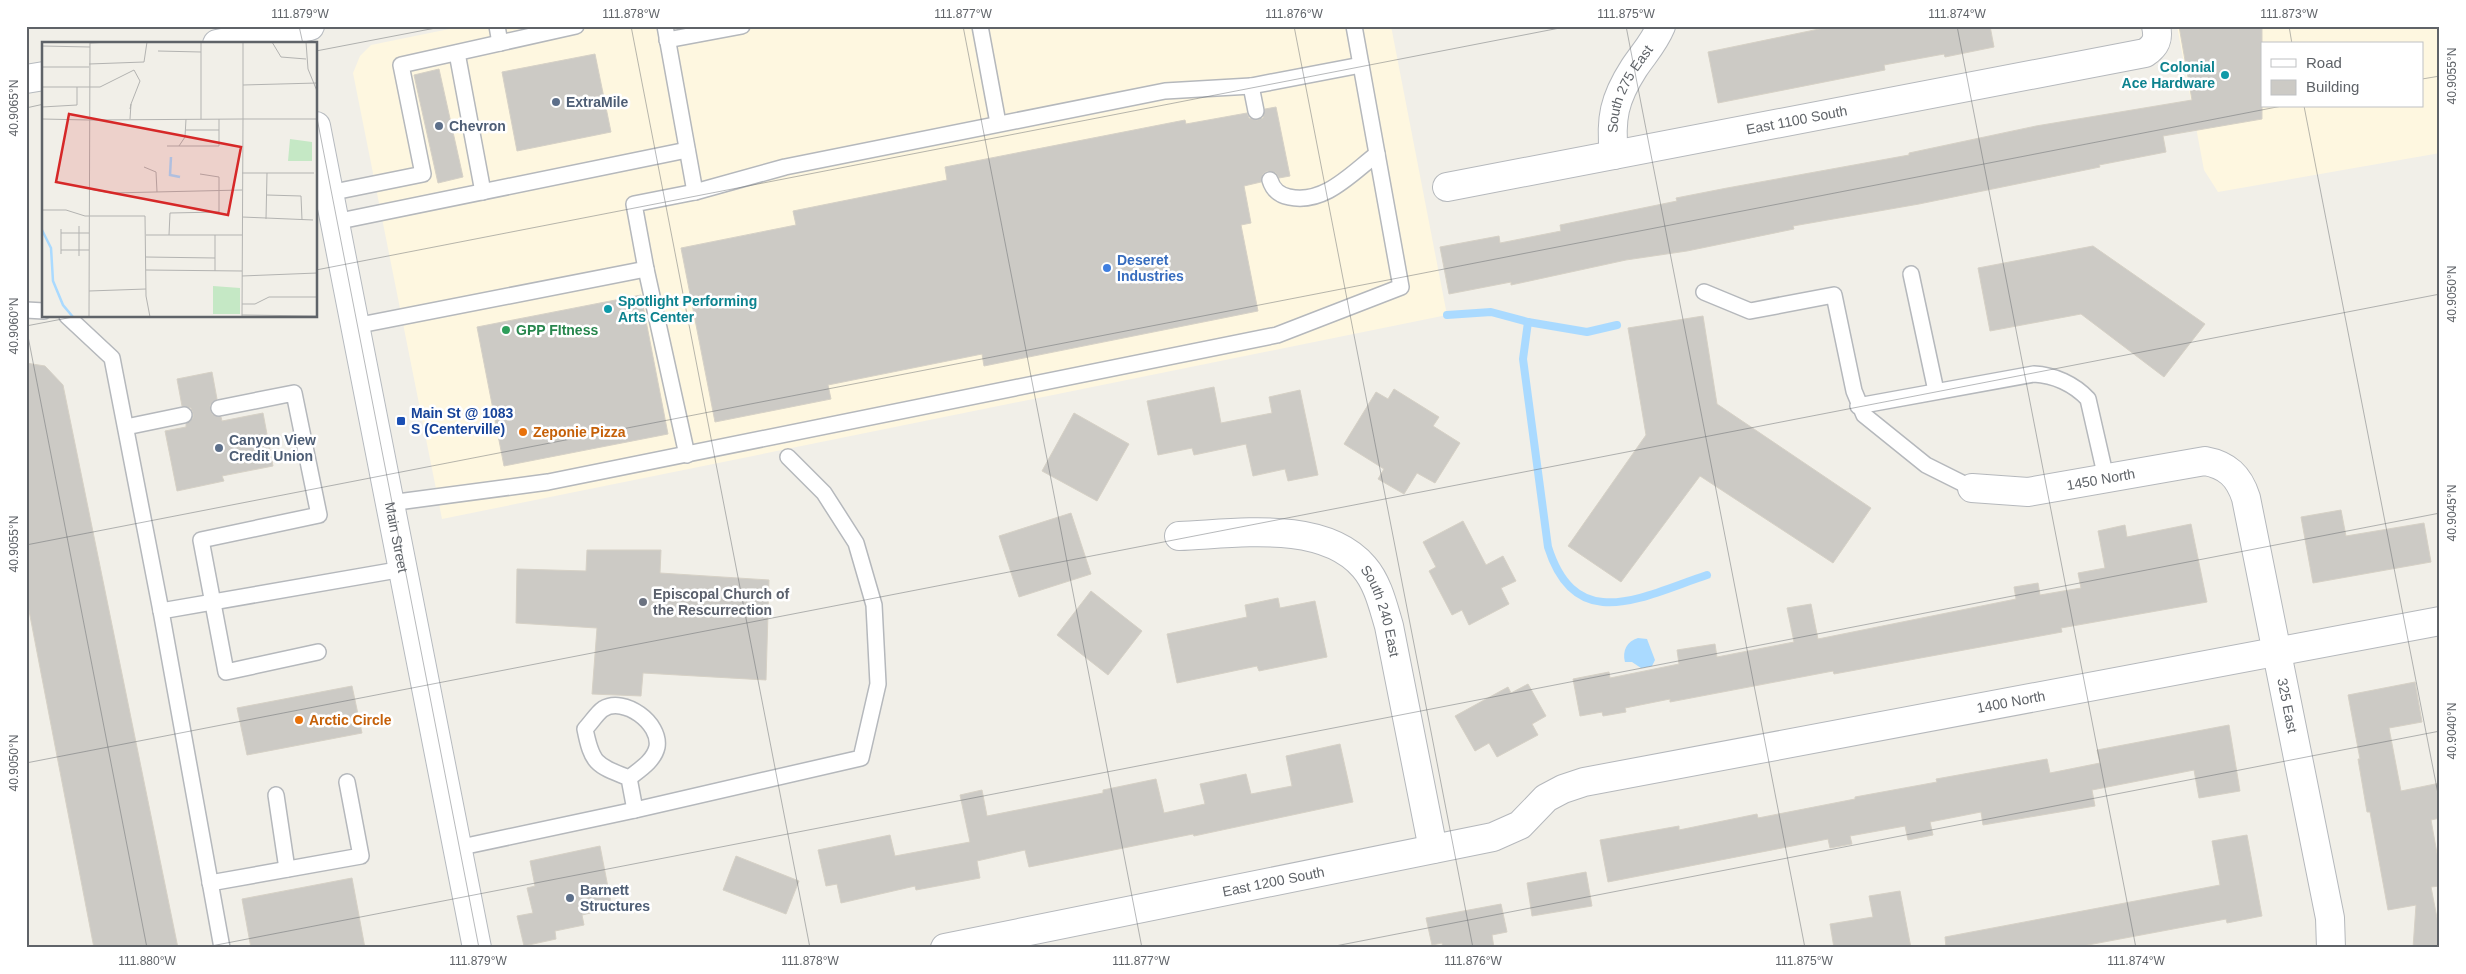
<svg xmlns="http://www.w3.org/2000/svg" width="2466" height="974" viewBox="0 0 2466 974" font-family="Arial,sans-serif">
  <style>
    .commercial { fill: #fef7e0; fill-rule: evenodd }
    .water { fill: #aadaff }
    .lines { fill: none; stroke-linecap: round; stroke-linejoin: round }
    .stream { stroke: #aadaff; stroke-width: 8 }
    .building { fill: #cccac5; stroke: #d6d1c6 }
    .lane-casing { stroke: #b5b8bc; stroke-width: 18 }
    .street-casing { stroke: #b5b8bc; stroke-width: 30 }
    .secondary-casing { stroke: #b6babf; stroke-width: 30 }
    .lane { stroke: #fff; stroke-width: 15 }
    .street { stroke: #fff; stroke-width: 28 }
    .secondary { stroke: #fff; stroke-width: 28 }
    .ticks { fill: none; stroke: #5f6368; stroke-width: 1; stroke-opacity: 0.45 }
    .culture-dot { fill: #0f9aa8; stroke: #fff; stroke-width: 2 }
    .service-dot { fill: #5c6f8a; stroke: #fff; stroke-width: 2 }
    .shop-dot { fill: #3f7fe0; stroke: #fff; stroke-width: 2 }
    .leisure-dot { fill: #2e9e5b; stroke: #fff; stroke-width: 2 }
    .transit-dot { fill: #1a4fb4; stroke: #fff; stroke-width: 2 }
    .food-dot { fill: #e8710a; stroke: #fff; stroke-width: 2 }
    .worship-dot { fill: #6b7280; stroke: #fff; stroke-width: 2 }
    .labels { text-anchor: middle; dominant-baseline: central; stroke-width: 5; stroke-linejoin: round; paint-order: stroke }
    .culture-label { font-size: 14px; font-weight: bold; fill: #0d838f; stroke: #fff; text-anchor: end }
    .street-label { font-size: 14px; fill: #5f6368; stroke: #fff }
    .service-label { font-size: 14px; font-weight: bold; fill: #4e5e75; stroke: #fff; text-anchor: start }
    .shop-label { font-size: 14px; font-weight: bold; fill: #366cbe; stroke: #fff; text-anchor: start }
    .leisure-label { font-size: 14px; font-weight: bold; fill: #27864d; stroke: #fff; text-anchor: start }
    .transit-label { font-size: 14px; font-weight: bold; fill: #164399; stroke: #fff; text-anchor: start }
    .food-label { font-size: 14px; font-weight: bold; fill: #c56008; stroke: #fff; text-anchor: start }
    .worship-label { font-size: 14px; font-weight: bold; fill: #5b616d; stroke: #fff; text-anchor: start }
    .inset-river { fill: none; stroke: #aadaff; stroke-width: 2.5 }
    .inset-road { fill: none; stroke: #b3b3b1; stroke-width: 1 }
    .view { fill: #d62828; fill-opacity: 0.15; stroke: #d62828; stroke-width: 2.5 }
    .inset-edge { fill: none; stroke: #5f6368; stroke-width: 2.5 }
    .neatline { fill: none; stroke: #5f6368; stroke-width: 2 }
    .ticks-label { font-size: 12px; text-anchor: middle; fill: #5f6368 }
  </style>
  <rect width="100%" height="100%" fill="#f1efe8"/>
  <!-- commercial -->
  <g class="commercial">
    <path d="M464,26h927l56,289 -1005,204 -89,-446 7,-17 11,-11z"/>
    <path d="M2177,26h263v127l-222,39 -14,-22zM2262,44h160v62h-160z"/>
  </g>
  <!-- water -->
  <path class="water" d="M1638,638l9,1 8,21 -3,6 -11,2 -9,-6h-7c-3,-11 2,-21 13,-24z"/>
  <g class="lines">
    <!-- stream -->
    <g class="stream">
      <path d="M1447,315l44,-3 37,10 59,10 30,-7"/>
      <path d="M1528,322l-5,37 25,188c28,89 95,49 159,28"/>
    </g>
  </g>
  <!-- building -->
  <g class="building">
    <path d="M1823,26h167l4,21 -49,10 -1,-3 -60,11 1,5 -167,33 -10,-51 116,-24z"/>
    <path d="M2179,26h83v93l-99,17 3,16 -67,13 1,2 -181,37 -126,22 1,3 -107,22 -61,9 -115,25v-3l-62,12 -9,-47 59,-11 1,7 61,-12 -1,-6 117,-24 -1,-3 51,-10 182,-33v-2l127,-27 156,-26z"/>
    <path d="M595,54l16,78 -94,19 -15,-79z"/>
    <path d="M439,69l24,108 -25,6 -24,-108z"/>
    <path d="M1276,107l14,69 -11,2 -3,-5 -9,-2 -4,3 -2,8 -17,4 7,37 -10,2 17,86 -274,55 -2,-12 -154,31 3,14 -116,23 -34,-174 115,-23 -3,-14 154,-31 -2,-13 240,-47 1,4 61,-11 2,5 8,2 6,-2 2,-9z"/>
    <path d="M2093,246l112,78 -41,53 -83,-63 -91,17 -12,-63z"/>
    <path d="M641,295l27,139 -164,32 -27,-139z"/>
    <path d="M1703,316l14,88 154,104 -38,55 -133,-87 -79,106 -53,-36 78,-111 -18,-107z"/>
    <path d="M26,363l19,3 18,19 115,563h-84l-68,-353z"/>
    <path d="M212,372l5,27 -7,6 2,9 9,3 1,4 41,-8 10,53 -51,10 2,5 -47,10 -12,-60 21,-4v-3l7,-6v-4l-2,-6 -9,-2 -5,-27z"/>
    <path d="M1214,387l7,36 51,-10 -3,-16 31,-7 18,85 -30,6 -3,-12 -32,7 -7,-32 -52,11 -2,-7 -34,7 -11,-54z"/>
    <path d="M1394,389l45,28 -6,9 27,17 -25,40 -18,-10 -13,21 -26,-15 6,-10 -40,-25 32,-52 12,7z"/>
    <path d="M1074,413l55,31 -32,57 -55,-30z"/>
    <path d="M2341,510l5,26 78,-13 7,39 -118,21 -12,-66z"/>
    <path d="M1071,513l20,61 -72,23 -20,-61z"/>
    <path d="M1463,521l23,44 17,-9 13,25 -15,7 8,16 -40,21 -7,-15 -10,5 -23,-44 7,-4 -13,-25z"/>
    <path d="M2191,524l16,78 -146,26 1,4 -147,27 -81,15 -1,-3 -163,31v-3l-45,9 1,4 -23,4 -1,-4 -22,4 -7,-37 36,-7 1,6 69,-14 -2,-14 38,-6 2,13 77,-15 -7,-34 24,-4 7,35 198,-40 -2,-12 24,-4 2,12 41,-7 -3,-15 27,-5 -7,-37 27,-6 2,12z"/>
    <path d="M587,550h74l-1,23 109,7 -3,100 -123,-7 -2,23 -49,-2 5,-66 -81,-5 1,-54 69,2z"/>
    <path d="M1091,591l51,40 -34,44 -51,-40z"/>
    <path d="M1278,598l2,10 35,-7 12,56 -68,14 -2,-5 -80,17 -10,-49 80,-17 -2,-12z"/>
    <path d="M2415,682l7,40 -33,6 12,63 39,-8v35l-9,2 9,50v16l-9,1 7,36h2v25h-27l3,-43 -28,5 -18,-98h-3l-9,-53h2l-12,-64z"/>
    <path d="M1528,684l18,32 -14,8 6,11 -41,22 -8,-14 -14,8 -20,-35 53,-29 3,6z"/>
    <path d="M352,686l10,47 -115,22 -10,-47z"/>
    <path d="M2229,725l11,66 -41,7 -5,-28 -102,20 3,16 -112,19 -2,-13 -51,10 3,13 -25,5 -3,-14 -55,10 2,8 -22,4 -2,-9 -220,43 -8,-42 79,-14v4l78,-16 1,4 97,-19v-2l82,-15 -1,-3 111,-20 3,14 50,-10 -3,-13z"/>
    <path d="M1340,744l13,58 -159,34 -1,-2 -164,33 -4,-17 -48,11 3,17 -64,12 -1,-4 -74,17 -4,-19 -11,2 -8,-36 72,-15 5,21 75,-14 -10,-47 22,-5 5,26 116,-23v-3l53,-11 8,34 41,-9 -5,-20 46,-10 5,20 41,-8 -6,-30z"/>
    <path d="M2247,835l15,81 -35,7 -1,-4 -154,29h-126l-1,-11 275,-52 -8,-44z"/>
    <path d="M600,846l12,62 -30,7 2,10 -29,6 1,8 -32,7 -7,-30 16,-3 -6,-25 8,-2 -5,-25z"/>
    <path d="M736,856l63,25 -13,33 -63,-24z"/>
    <path d="M1586,872l6,34 -60,10 -5,-33z"/>
    <path d="M352,878l13,70h-114l-9,-49z"/>
    <path d="M1900,891l11,57h-77l-4,-24 43,-7 -4,-21z"/>
    <path d="M1501,904l6,28 -15,3 2,13h-51l-1,-5 -10,2 -6,-27z"/>
  </g>
  <g class="lines">
    <defs>
      <g id="lane">
        <path d="M497,26l3,17"/>
        <path d="M665,26l30,166"/>
        <path d="M980,26l18,97"/>
        <path d="M667,40l75,-14"/>
        <path d="M457,53l26,139"/>
        <path d="M1251,86l5,25"/>
        <path d="M1270,180c3,10 9,15 19,17 35,8 63,-24 88,-43"/>
        <path d="M329,193l94,-19 -22,-109 175,-39"/>
        <path d="M335,222l352,-72"/>
        <path d="M646,269l41,186"/>
        <path d="M1911,274l25,117"/>
        <path d="M1704,292l46,19 84,-16 20,96 10,24 62,50 46,23"/>
        <path d="M26,310l18,1"/>
        <path d="M67,316l45,42 49,253"/>
        <path d="M355,326l291,-57 -12,-65 61,-12 90,-25 380,-76 86,-5 110,-21"/>
        <path d="M1858,406l176,-32c20,1 40,10 54,25l18,79"/>
        <path d="M219,408l75,-15 25,122 -118,25 25,132 92,-20"/>
        <path d="M126,427l58,-12"/>
        <path d="M390,503l158,-21 729,-147 124,-48 -47,-261"/>
        <path d="M629,778c10,-8 25,-17 28,-31 4,-24 -33,-51 -54,-38 -6,4 -12,14 -18,20 7,35 11,36 44,49l6,32"/>
        <path d="M276,795l11,74"/>
        <path d="M457,848l178,-38 226,-52 17,-74 -4,-79 -18,-62 -32,-50 -36,-36"/>
        <path d="M210,883l151,-27 -14,-74"/>
        <path d="M222,948l-61,-337 242,-42"/>
      </g>
      <g id="street">
        <path id="s1" d="M1614,155c-4,-36 0,-56 20,-87 10,-15 20,-25 27,-42"/>
        <path id="s2" d="M1447,187l698,-134c11,-7 14,-14 11,-27"/>
        <path id="s3" d="M1972,488l56,4 177,-31c22,4 34,15 41,37l84,420 1,30"/>
        <path id="s4" d="M1179,536c56,-2 144,-17 185,31 14,16 19,39 25,59l44,223"/>
        <path id="s5" d="M945,948l548,-111 27,-12 26,-27 17,-9 21,-7 856,-161"/>
      </g>
      <g id="secondary">
        <path d="M217,44l93,-18"/>
        <path d="M26,79l18,-3"/>
        <path id="s6" d="M316,126l161,822"/>
      </g>
    </defs>
    <!-- lane casing -->
    <use href="#lane" class="lane-casing"/>
    <!-- street casing -->
    <use href="#street" class="street-casing"/>
    <!-- secondary casing -->
    <use href="#secondary" class="secondary-casing"/>
    <!-- lane -->
    <use href="#lane" class="lane"/>
    <!-- street -->
    <use href="#street" class="street"/>
    <!-- secondary -->
    <use href="#secondary" class="secondary"/>
  </g>
  <!-- ticks -->
  <path class="ticks" d="M299,26l4,18M631,26l179,922M963,26l179,922M1294,26l179,922M1626,26l179,922M1957,26l179,922M2289,26l3,18M316,51l130,-25M2422,79l18,-3M2304,106l136,698M26,108l18,-4M316,113l163,835M316,270l1254,-244M26,326l121,622M26,326l52,-10M26,545l2256,-439M26,763l2414,-469M201,948l2239,-435M1325,948l1115,-217"/>
  <!-- markers -->
  <g class="culture-dot">
    <circle cx="2225" cy="75" r="5"/>
    <circle cx="608" cy="309" r="5"/>
  </g>
  <g class="service-dot">
    <circle cx="556" cy="102" r="5"/>
    <circle cx="439" cy="126" r="5"/>
    <circle cx="219" cy="448" r="5"/>
    <circle cx="570" cy="898" r="5"/>
  </g>
  <circle class="shop-dot" cx="1107" cy="268" r="5"/>
  <circle class="leisure-dot" cx="506" cy="330" r="5"/>
  <rect class="transit-dot" x="396" y="416" width="10" height="10" rx="2.5"/>
  <g class="food-dot">
    <circle cx="523" cy="432" r="5"/>
    <circle cx="299" cy="720" r="5"/>
  </g>
  <circle class="worship-dot" cx="643" cy="602" r="5"/>
  <g class="labels">
    <!-- culture labels -->
    <g class="culture-label">
      <text x="2215" y="67">Colonial<tspan x="2215" dy="16">Ace Hardware</tspan></text>
      <text x="618" y="301" text-anchor="start">Spotlight Performing<tspan x="618" dy="16">Arts Center</tspan></text>
    </g>
    <!-- street labels -->
    <g class="street-label">
      <text stroke="none"><textPath href="#s1" startOffset="70">South 275 East</textPath></text>
      <text stroke="none"><textPath href="#s2" startOffset="356">East 1100 South</textPath></text>
      <text stroke="none"><textPath href="#s3" startOffset="130">1450 North</textPath></text>
      <text stroke="none"><textPath href="#s6" startOffset="419">Main Street</textPath></text>
      <text stroke="none"><textPath href="#s4" startOffset="242">South 240 East</textPath></text>
      <text stroke="none"><textPath href="#s5" startOffset="1102">1400 North</textPath></text>
      <text stroke="none"><textPath href="#s3" startOffset="506">325 East</textPath></text>
      <text stroke="none"><textPath href="#s5" startOffset="335">East 1200 South</textPath></text>
    </g>
    <!-- service labels -->
    <g class="service-label">
      <text x="566" y="102">ExtraMile</text>
      <text x="449" y="126">Chevron</text>
      <text x="229" y="440">Canyon View<tspan x="229" dy="16">Credit Union</tspan></text>
      <text x="580" y="890">Barnett<tspan x="580" dy="16">Structures</tspan></text>
    </g>
    <!-- shop labels -->
    <g class="shop-label">
      <text x="1117" y="260">Deseret<tspan x="1117" dy="16">Industries</tspan></text>
    </g>
    <!-- leisure labels -->
    <g class="leisure-label">
      <text x="516" y="330">GPP FItness</text>
    </g>
    <!-- transit labels -->
    <g class="transit-label">
      <text x="411" y="413">Main St @ 1083<tspan x="411" dy="16">S (Centerville)</tspan></text>
    </g>
    <!-- food labels -->
    <g class="food-label">
      <text x="533" y="432">Zeponie Pizza</text>
      <text x="309" y="720">Arctic Circle</text>
    </g>
    <!-- worship labels -->
    <g class="worship-label">
      <text x="653" y="594">Episcopal Church of<tspan x="653" dy="16">the Rescurrection</tspan></text>
    </g>
  </g>
  <!-- overview -->
  <g transform="translate(42 42)">
    <rect width="275" height="275" fill="#f1efe8"/>
    <path d="M248,97l22,3v19h-24zM171,244l27,2v26h-27z" fill="#c5e8c5"/>
    <path class="inset-river" d="M129,115l-1,18 10,2M0,188l9,18 2,33 10,24 10,12"/>
    <path class="inset-road" d="M201,0v77h74M230,0l9,15 25,2M264,0l2,27 9,22M48,1l20,-1M0,4l48,1M116,9l43,1M47,22l55,-2 3,-20M0,25h47M201,43l74,-2M0,45h58l34,-17 6,11 -9,23M0,65l35,-2v-18M88,67l1,-5 -1,15M0,77l47,1M159,77v-77M47,78l154,-1 -1,198M144,88h33M125,104h52v-27M137,104l6,-9 1,-18M102,125l12,5 1,20M200,131h72M47,147l22,4 131,-3M225,153l34,1 1,24M0,168h24l19,6h60l1,80 4,21M200,175l71,3M224,177l1,-46M37,184v30M19,187v25M19,191h28M104,193h96M127,193l1,-22 49,-1v-35l-19,-3M173,193v36M19,208h28M104,215l69,1M104,228l96,1M200,234l75,-3M47,249l57,-2M200,262h13l14,-7h48M200,273l75,1M47,275l1,-275"/>
    <path class="view" d="M27,72l172,33 -13,68 -172,-33z"/>
    <rect width="275" height="275" class="inset-edge"/>
  </g>
  <!-- border -->
  <rect width="2466" height="974" fill="none" stroke="#ffffff" stroke-width="55"/>
  <!-- legend -->
  <rect x="2261" y="42" width="162" height="65" fill="#ffffff" stroke="#bfc1c3"/>
  <rect x="2271" y="59" width="25" height="8" fill="#ffffff" stroke="#bfc1c3"/>
  <text x="2306" y="68" font-size="15" fill="#5f6368">Road</text>
  <rect x="2271" y="80" width="25" height="15" fill="#cccac5" stroke="#bfc1c3"/>
  <text x="2306" y="92" font-size="15" fill="#5f6368">Building</text>
  <rect x="28" y="28" width="2410" height="918" class="neatline"/>
  <g class="ticks-label">
    <text x="300" y="18">111.879°W</text>
    <text x="631" y="18">111.878°W</text>
    <text x="963" y="18">111.877°W</text>
    <text x="1294" y="18">111.876°W</text>
    <text x="1626" y="18">111.875°W</text>
    <text x="1957" y="18">111.874°W</text>
    <text x="2289" y="18">111.873°W</text>
    <text transform="translate(2452 76) rotate(-90)" y="4">40.9055°N</text>
    <text transform="translate(14 108) rotate(-90)" y="4">40.9065°N</text>
    <text transform="translate(2452 294) rotate(-90)" y="4">40.9050°N</text>
    <text transform="translate(14 326) rotate(-90)" y="4">40.9060°N</text>
    <text transform="translate(2452 513) rotate(-90)" y="4">40.9045°N</text>
    <text transform="translate(14 544) rotate(-90)" y="4">40.9055°N</text>
    <text transform="translate(2452 731) rotate(-90)" y="4">40.9040°N</text>
    <text transform="translate(14 763) rotate(-90)" y="4">40.9050°N</text>
    <text x="147" y="965">111.880°W</text>
    <text x="478" y="965">111.879°W</text>
    <text x="810" y="965">111.878°W</text>
    <text x="1141" y="965">111.877°W</text>
    <text x="1473" y="965">111.876°W</text>
    <text x="1804" y="965">111.875°W</text>
    <text x="2136" y="965">111.874°W</text>
  </g>
</svg>
